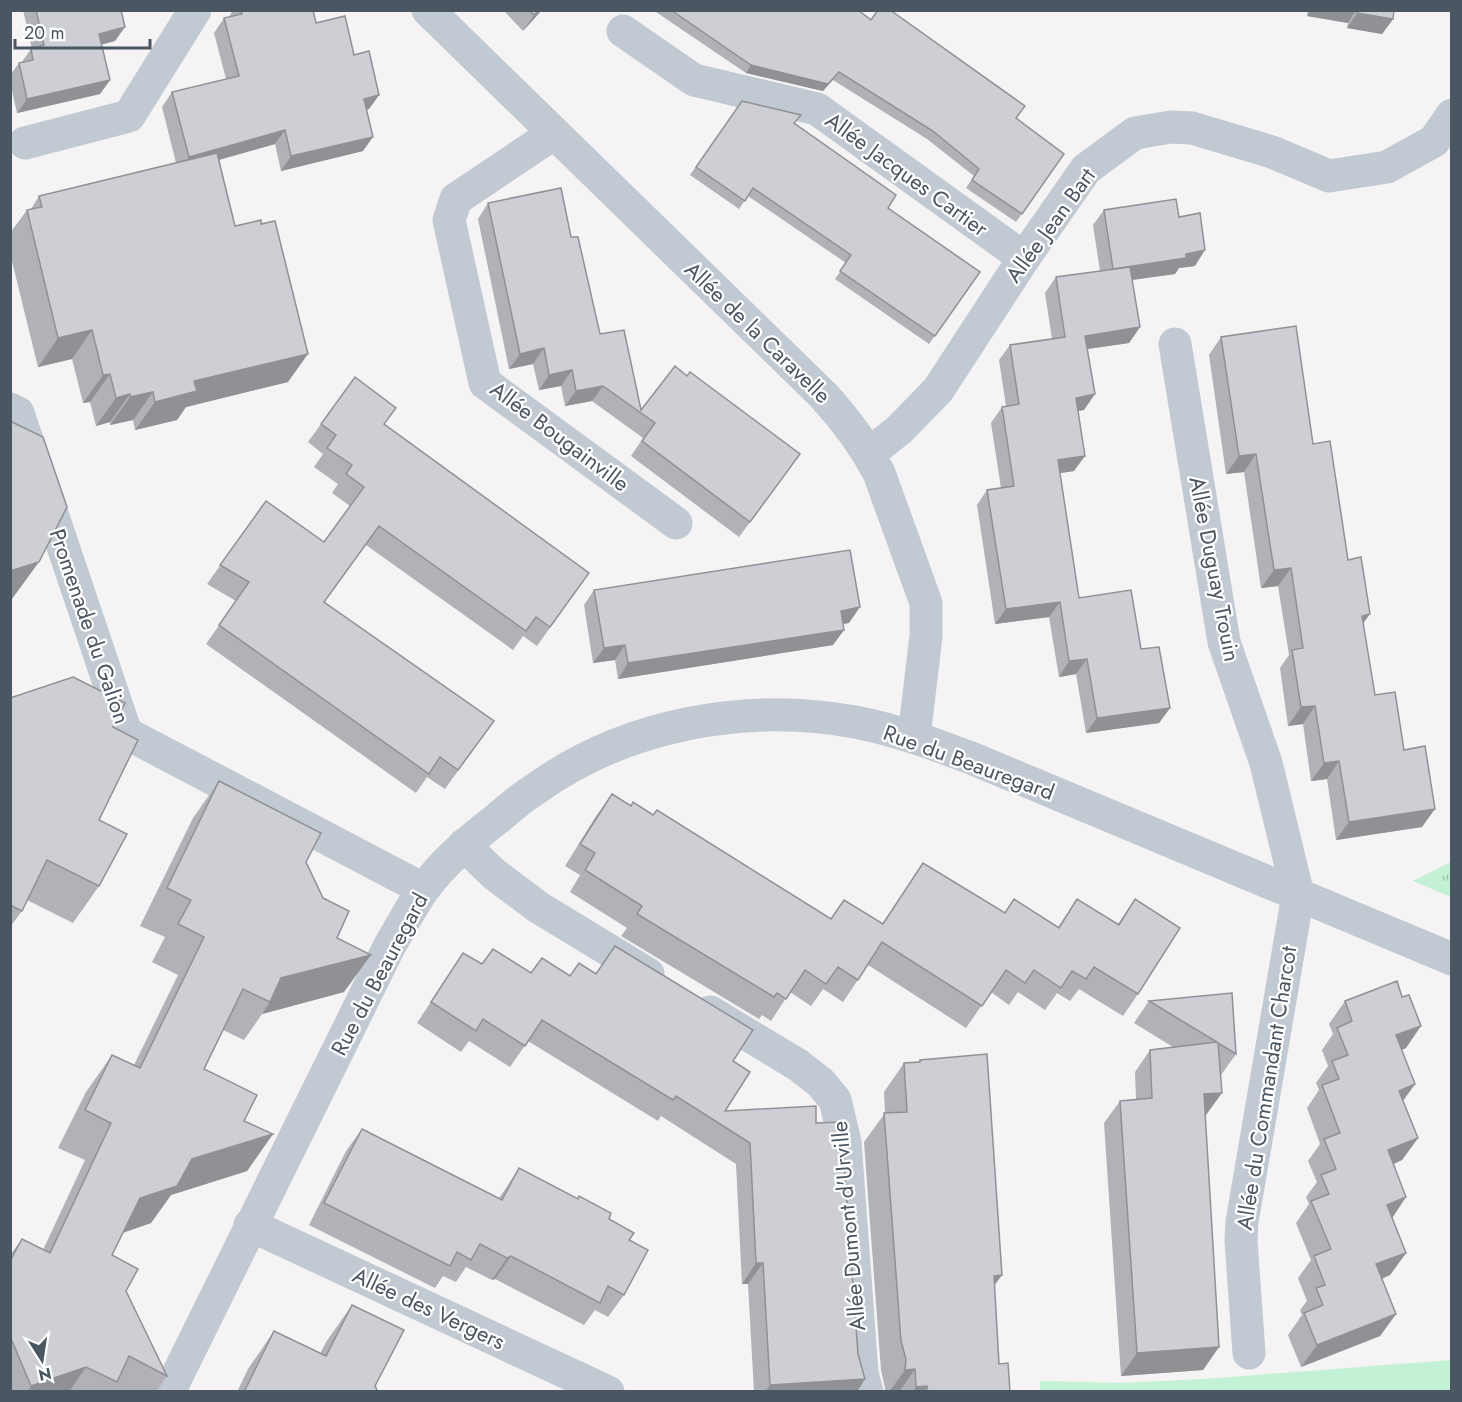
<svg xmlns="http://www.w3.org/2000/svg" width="1462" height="1402" viewBox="0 0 1462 1402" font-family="Jost,sans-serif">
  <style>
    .grass { fill: #c3f1d5 }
    .park { fill: url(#park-tufts) }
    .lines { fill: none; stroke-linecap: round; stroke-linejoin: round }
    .street { stroke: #c1cad2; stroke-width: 33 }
    .wall { fill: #b0b2b7 }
    .shaded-wall { fill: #909195 }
    .building { fill: #cdcfd5; stroke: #909195; stroke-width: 1.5 }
    .labels { text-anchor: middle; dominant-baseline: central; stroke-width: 4.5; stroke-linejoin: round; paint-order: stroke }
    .street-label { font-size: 22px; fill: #4a5661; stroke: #fff }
  </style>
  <defs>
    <pattern id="park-tufts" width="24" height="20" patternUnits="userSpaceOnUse" patternTransform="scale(1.5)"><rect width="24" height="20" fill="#c3f1d5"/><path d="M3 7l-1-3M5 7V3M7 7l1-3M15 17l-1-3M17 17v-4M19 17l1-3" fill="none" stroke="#a0c6b0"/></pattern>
  </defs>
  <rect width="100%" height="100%" fill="#f5f3f3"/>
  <!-- grass -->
  <path class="grass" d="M1451,1360v31h-411v-10l80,2 84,-4z"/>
  <!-- park -->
  <path class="park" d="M1451,862v35l-38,-16z"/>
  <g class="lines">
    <!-- street -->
    <g class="street">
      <path d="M428,10l395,385c22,24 41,49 56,78l47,130v33l-12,101"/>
      <path d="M623,31l71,49 123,29 207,149"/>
      <path d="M553,134l-97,65 -7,21 36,163 191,140"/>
      <path d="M25,143l104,-27 66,-106"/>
      <path d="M1175,344l49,298 42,121 32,132 -56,327 -1,19 8,112"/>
      <path d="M10,409l8,4 108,320 297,156"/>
      <path d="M869,454l31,-25 38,-39 86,-132 62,-89 49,-36 36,-6 21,1 80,24 57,24 58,-9 47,-26 18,-26"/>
      <path d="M464,845l30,29 44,33 110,67"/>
      <path d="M710,1012l88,53 23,18 14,17 10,42 17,231 5,19"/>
      <path d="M250,1225l358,167"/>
      <path d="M169,1392l221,-447c11,-18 21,-38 33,-55 20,-28 48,-51 75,-72 12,-10 23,-20 36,-28 91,-66 212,-88 321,-68 42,8 82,23 121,38l476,199"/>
    </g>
  </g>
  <!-- wall -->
  <g class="wall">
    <path d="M23,10h98l-6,31 -14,3 9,36 -10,14 -83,19 -7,-31v-7l9,-12h2l10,-14h1z"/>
    <path d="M233,10h80l3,13 38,32 25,40 -10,14 -3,1 -3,41 -82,20 -6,-27 -56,16 16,66 53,156 -102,25 -9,13 -42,10 -2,-10 -23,5v-3l-14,4 -6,-24 -7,1 -11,-44 -34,8 -28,-114v-20l17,-23 4,-1 8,-13 137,-33 -14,-56 10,-15 54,-13 -12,-46 10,-15 5,-1z"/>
    <path d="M503,10h39l-19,21z"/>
    <path d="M653,10h205l159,109 47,35 -48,68 -50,-34 8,-12 -47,-37 -94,-59 -10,11 -77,-18z"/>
    <path d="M1308,10h86l-1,9 -11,15 -35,-6 1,-5 -41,-7z"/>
    <path d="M742,101l53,23 93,84 92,64 -51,72 -94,-65 11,-16 -98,-67 -9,13 -49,-34z"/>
    <path d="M488,203l83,34 29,97 41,76 46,-34 113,78 -61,83 -108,-81 12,-18 -51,-37 -27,5 -4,-20 -22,4 -6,-26 -24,5 -31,-150z"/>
    <path d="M1104,210l75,7 16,49 -16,2 -4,6 -43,6 8,47 -11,16 -42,6 -3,61 -6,1 -4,60 -14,2 19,125 62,51 29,59 -11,15 -73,10 -10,-59 -17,3 -10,-60 -54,7 -18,-119 10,-15 14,-2 -10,-65 11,-16 4,-1 -7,-46 11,-15 42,-6 -7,-46 11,-16 44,-6 -7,-46z"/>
    <path d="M1221,337l92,107 35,116 15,64 12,71 29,55 18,77 -86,13 -9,-61 -16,2 -8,-57 -15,2 -8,-58 9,-13 -11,-69 -17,2 -17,-116 -18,2 -17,-119z"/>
    <path d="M355,377l29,47 205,149 -52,73 -14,-10 -10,14 -147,-105 -42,57 156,138 -35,49 -18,-12 -11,16 -210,-149 30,-43 -29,-17 59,-83 58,41 26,-36 -18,-13 6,-9 -24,-17 9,-13 -15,-12z"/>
    <path d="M594,590l255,33 -6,1 1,6 -11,15 -215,34 -3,-19 -22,3 -9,-58z"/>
    <path d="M10,698l103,29 -14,93v66l-26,37 -46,-23 -5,11 -12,16z"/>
    <path d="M219,781l87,81 31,76 7,54 -82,22 -18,26 -21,-10 -19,39 40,52 29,13 -26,37 -76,24 -20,28 -28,10 -11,22 14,36 41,85 -11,16h-146v-137l12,-16 21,11 42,-90 -27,-12 28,-56 26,-37 22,10 44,-90 -26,-13 13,-25 -25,-11 53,-108z"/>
    <path d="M612,794l18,12 201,113 13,-19 38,24 41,-61 81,50 10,-14 44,28 19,-28 41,25 17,-25 3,95 -15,22 -44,-27 -9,12 -13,-8 -12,17 -27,-18 -9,13 -18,-13 -25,36 -98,-63 -25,37 -20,-13 -12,17 -21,-14 -19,29 -9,-6 -3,4 -138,-83 6,-8 -57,-36 10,-17 -15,-9 31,-50z"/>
    <path d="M615,946l118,115 -8,50 91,12 41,269h-103l-6,-108h-6l-6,-120 -75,-48 -3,5 -130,-80 -18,26 -41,-26 -8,11 -44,-29 46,-70 19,11 49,9 39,3 9,-13 17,11z"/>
    <path d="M1149,1001l87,53 -15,21 -16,40 14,232 -16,23 -82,6 -17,-253 16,-22 16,-2 -1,-27 15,-22 23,-3 -39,-24z"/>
    <path d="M1345,1001l61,47 -4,2 13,34 -12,17 15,37 -16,22 -8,4 -2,54 14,35 -16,22 -8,4 14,35 -16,22 -79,31 -13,-32 14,-20 -2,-5 7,-9 -9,-23 13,-18 -15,-37 13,-19 -3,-7 11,-15 -9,-21 12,-17 -13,-36 12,-18 -3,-7 12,-17 -6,-16 11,-16 -4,-10z"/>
    <path d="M920,1060l82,215 -8,10 5,79 11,28h-125v-4l-4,-18 -17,-228 21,-29 -1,-21 20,-29 14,-1z"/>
    <path d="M362,1129l137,69 5,-7 15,-23 90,51 20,21 -5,55 -16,22 -13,-7 -11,15 -89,-46 -3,1 -26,-13 -10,15 -13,-6 -8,12 -126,-63 37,-74z"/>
    <path d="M352,1305l26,87h-141l11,-23 26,-38 46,23 6,-12z"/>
  </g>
  <!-- shaded-wall -->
  <g class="shaded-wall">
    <path d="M539,10h3l-19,21 11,-16z"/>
    <path d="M1311,10h45l-8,13 -41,-7z"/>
    <path d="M1357,13l36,6 -11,15 -35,-6z"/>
    <path d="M125,27l-10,14 -26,7 10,-14z"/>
    <path d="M751,65l88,7 -16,19 -77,-18z"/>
    <path d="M110,80l-10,14 -83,19 10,-14z"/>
    <path d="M379,95l-10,14 -15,4 10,-14z"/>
    <path d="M285,130l-10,14 -96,27 10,-14z"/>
    <path d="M373,137l-10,14 -82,20 10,-15z"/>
    <path d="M1205,250l-10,16 -16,2 -4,6 -73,10 11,-15z"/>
    <path d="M1140,327l-11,16 -55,8 11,-15z"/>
    <path d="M92,330l-20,29 -34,8 20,-29z"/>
    <path d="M544,348l-11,16 -24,5 11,-15z"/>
    <path d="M308,354l-20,28 -102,25 -9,13 -42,10 20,-28 39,-21z"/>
    <path d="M572,370l-11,16 -22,4 10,-15z"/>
    <path d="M110,374l-20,28 -7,1 20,-28z"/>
    <path d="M603,386l-11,15 -27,5 11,-15z"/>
    <path d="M153,392l-20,28 -23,5 20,-28z"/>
    <path d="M130,394l-20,28 -14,4 20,-28z"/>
    <path d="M1095,394l-11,16 -19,3 11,-15z"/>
    <path d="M1256,454l-12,18 -18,2 13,-18z"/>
    <path d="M1085,456l-11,15 -27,4 11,-15z"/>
    <path d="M39,562l-27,37 -2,1v-29z"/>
    <path d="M1291,568l-13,18 -17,2 13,-18z"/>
    <path d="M1060,602l-11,15 -54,7 11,-15z"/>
    <path d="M860,607l-11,16 -19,3 11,-15z"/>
    <path d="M1370,614l-13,18 5,-16z"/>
    <path d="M844,630l-11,15 -215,34 10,-16z"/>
    <path d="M625,645l-10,15 -22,3 11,-15z"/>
    <path d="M1087,659l-11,15 -17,3 10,-16z"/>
    <path d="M1315,706l-12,18 -15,2 13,-19z"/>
    <path d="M1170,708l-11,15 -73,10 11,-15z"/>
    <path d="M1339,761l-12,18 -16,2 13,-18z"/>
    <path d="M1435,809l-13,18 -86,13 13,-18z"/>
    <path d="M371,955l-27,37 -82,22 8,-12 11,-24z"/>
    <path d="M1421,1026l-15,22 -25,10 15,-23z"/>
    <path d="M1415,1084l-16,22v-15z"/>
    <path d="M1222,1093l-16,22 -17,2 15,-23z"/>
    <path d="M273,1134l-26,37 -76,24 -20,28 -38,13 27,-38 52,-39z"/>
    <path d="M1418,1138l-16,22 -29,12 15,-22z"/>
    <path d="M1406,1197l-15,23 -4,-15z"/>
    <path d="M1406,1253l-16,22 -30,12 16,-23z"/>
    <path d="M511,1256l-16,23 -3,1 15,-22z"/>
    <path d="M756,1263h7l-15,21h-6z"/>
    <path d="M1002,1275l-21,29 13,-28z"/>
    <path d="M1396,1314l-16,22 -79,31 16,-22z"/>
    <path d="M1219,1347l-16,23 -82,6 16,-23z"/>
    <path d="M86,1367l-17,25h-41l3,-6z"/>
    <path d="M915,1369l-16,23h-10l16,-22z"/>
    <path d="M865,1379l-8,13h-92l5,-7z"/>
    <path d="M927,1386l-3,6h-11l3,-5z"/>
  </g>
  <!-- building -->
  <g class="building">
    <path d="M36,10h85l4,17 -26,7 11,46 -83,19 -8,-36 14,-3 -2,-11 13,-4z"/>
    <path d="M241,10h72l3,13 29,-7 9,39 15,-4 10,44 -15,4 9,38 -82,19 -6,-26 -96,27 -17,-65 67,-16 -15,-58 18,-4z"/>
    <path d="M529,10h10l-5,5z"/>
    <path d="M671,10h187l13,10 7,-10h12l135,96 -9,12 48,36 -42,60 -50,-34 7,-11 -46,-38 -94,-59 -11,12 -77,-19z"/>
    <path d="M1358,10h36l-1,9 -36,-6z"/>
    <path d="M742,101l59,14 -7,8 102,72 -8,13 92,64 -45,64 -95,-65 11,-16 -98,-67 -8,13 -49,-34z"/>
    <path d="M217,153l18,73 26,-6v4l14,-3 33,133 -114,27 3,10 -42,11 -2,-10 -23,5v-3l-14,4 -6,-24 -7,1 -11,-45 -34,8 -31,-128 15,-3 -3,-11z"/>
    <path d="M561,188l10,49h7l22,97 24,-4 17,80 34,-44 12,10 3,-4 110,82 -50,68 -108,-81 13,-18 -52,-37 -27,5 -4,-21 -23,5 -5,-27 -24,6 -32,-151z"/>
    <path d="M1176,199l3,18 21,-4 5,37 -19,4v4l-73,11 -9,-59z"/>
    <path d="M1130,267l10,60 -55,9 10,58 -19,4 9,58 -27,4 21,138 52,-8 10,59 18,-2 11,61 -73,10 -10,-59 -18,2 -9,-59 -54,7 -19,-119 27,-4 -12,-79 17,-3 -9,-59 55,-8 -9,-60z"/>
    <path d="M1296,326l17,118 17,-3 18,119 13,-3 9,57 -8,2 13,79 20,-3 9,58 21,-4 10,63 -86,13 -10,-61 -15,2 -9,-57 -14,1 -9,-57 11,-2 -12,-80 -17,2 -18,-116 -17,2 -18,-119z"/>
    <path d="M355,377l41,31 -12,16 205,149 -39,54 -14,-10 -10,14 -147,-105 -55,76 170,119 -36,49 -18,-13 -11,17 -210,-149 30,-43 -29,-17 46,-64 58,41 40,-55 -18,-13 6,-9 -25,-17 9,-13 -15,-11z"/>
    <path d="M10,421l33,16 24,70 -28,55 -29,9z"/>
    <path d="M850,550l10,57 -19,4 3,19 -216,33 -3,-18 -21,3 -10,-58z"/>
    <path d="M73,677l52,26 -12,24 25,13 -39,80 28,14 -28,52 -52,-26 -25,51 -12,-6v-207z"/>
    <path d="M219,781l102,52 -15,29 17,36 26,13 -12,27 34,17 -90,23 -11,24 -27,-13 -39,80 53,26 -13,26 29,13 -81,25 -15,27 -37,12 -28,57 26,14 -12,22 41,85 -38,-20 -12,26 -31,-15 -55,19 -21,-50v-75l12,-22 28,14 61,-130 -26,-13 27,-55 28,13 64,-131 -26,-13 13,-24 -24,-12z"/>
    <path d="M612,794l19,12 2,-4 20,13 4,-5 174,109 13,-19 39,24 40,-61 82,50 9,-14 45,29 18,-29 42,26 16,-26 45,29 -42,66 -44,-27 -8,12 -14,-8 -11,17 -27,-18 -9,13 -19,-13 -24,36 -100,-64 -24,38 -20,-13 -12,17 -21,-14 -19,29 -9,-6 -3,4 -137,-83 5,-8 -57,-36 10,-17 -15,-9z"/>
    <path d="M615,946l138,84 -20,31 17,11 -25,39 91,-5v17l25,-1 17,232 7,25 -95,6 -7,-122h-7l-6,-120 -74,-47 -3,4 -131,-80 -17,26 -42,-27 -7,12 -45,-29 32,-49 19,11 11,-15 38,24 11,-15 28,18 9,-13 17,11z"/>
    <path d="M1397,981l5,16 7,-2 12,31 -25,9 19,49 -16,7 19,47 -30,12 18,47 -19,8 19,48 -30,11 20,50 -79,31 -13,-32 19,-8 -7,-17 9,-3 -11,-29 17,-7 -20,-48 18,-7 -8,-19 15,-6 -12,-30 16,-6 -18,-48 17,-6 -7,-18 16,-6 -11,-27 15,-7 -7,-20z"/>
    <path d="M1232,993l4,61 -18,-11 4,50 -18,1 15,253 -82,6 -17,-252 32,-3 -2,-48 67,-8 -68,-41z"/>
    <path d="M987,1054l15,221 -8,1 5,88 9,-1 2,29h-82l-1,-6 -11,1 -1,-18 -10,1 1,-11 -5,-18 -17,-228 23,-1 -3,-49 16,-1v-2z"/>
    <path d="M362,1129l140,71 17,-32 59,31 1,-3 32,17 -2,6 25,14 -5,7 19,10 -24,45 -16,-9 -8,17 -89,-47 -4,2 -27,-14 -9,16 -14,-8 -7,14 -126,-63z"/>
    <path d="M352,1305l52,25 -29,56 3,6h-134l30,-61 52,25z"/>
  </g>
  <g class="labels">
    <!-- street labels -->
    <g class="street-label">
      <text transform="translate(907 174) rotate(36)">Allée Jacques Cartier</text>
      <text transform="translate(1050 225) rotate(-54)">Allée Jean Bart</text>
      <text transform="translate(758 332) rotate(44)">Allée de la Caravelle</text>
      <text transform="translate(560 436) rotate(37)">Allée Bougainville</text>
      <text transform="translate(1215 569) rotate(79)">Allée Duguay Trouin</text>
      <text transform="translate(90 626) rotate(71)">Promenade du Galion</text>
      <text transform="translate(969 762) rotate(20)">Rue du Beauregard</text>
      <text transform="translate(379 974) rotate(-62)">Rue du Beauregard</text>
      <text transform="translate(1266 1088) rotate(-81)">Allée du Commandant Charcot</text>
      <text transform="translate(848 1226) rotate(-95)">Allée Dumont d'Urville</text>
      <text transform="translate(429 1308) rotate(25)">Allée des Vergers</text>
    </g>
  </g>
  <!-- border -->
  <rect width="1462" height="1402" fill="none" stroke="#4a5661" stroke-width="24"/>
  <!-- north arrow -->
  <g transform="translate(42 1360) rotate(168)" stroke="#ffffff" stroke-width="4.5" paint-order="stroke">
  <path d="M0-4.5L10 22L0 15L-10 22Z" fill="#4a5661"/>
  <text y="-9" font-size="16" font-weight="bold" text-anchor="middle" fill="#4a5661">N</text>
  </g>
  <!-- scale -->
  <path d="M15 39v9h135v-9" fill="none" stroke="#4a5661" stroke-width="3"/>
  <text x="24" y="39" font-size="18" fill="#4a5661" stroke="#ffffff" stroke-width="4.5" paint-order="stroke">20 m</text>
</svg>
